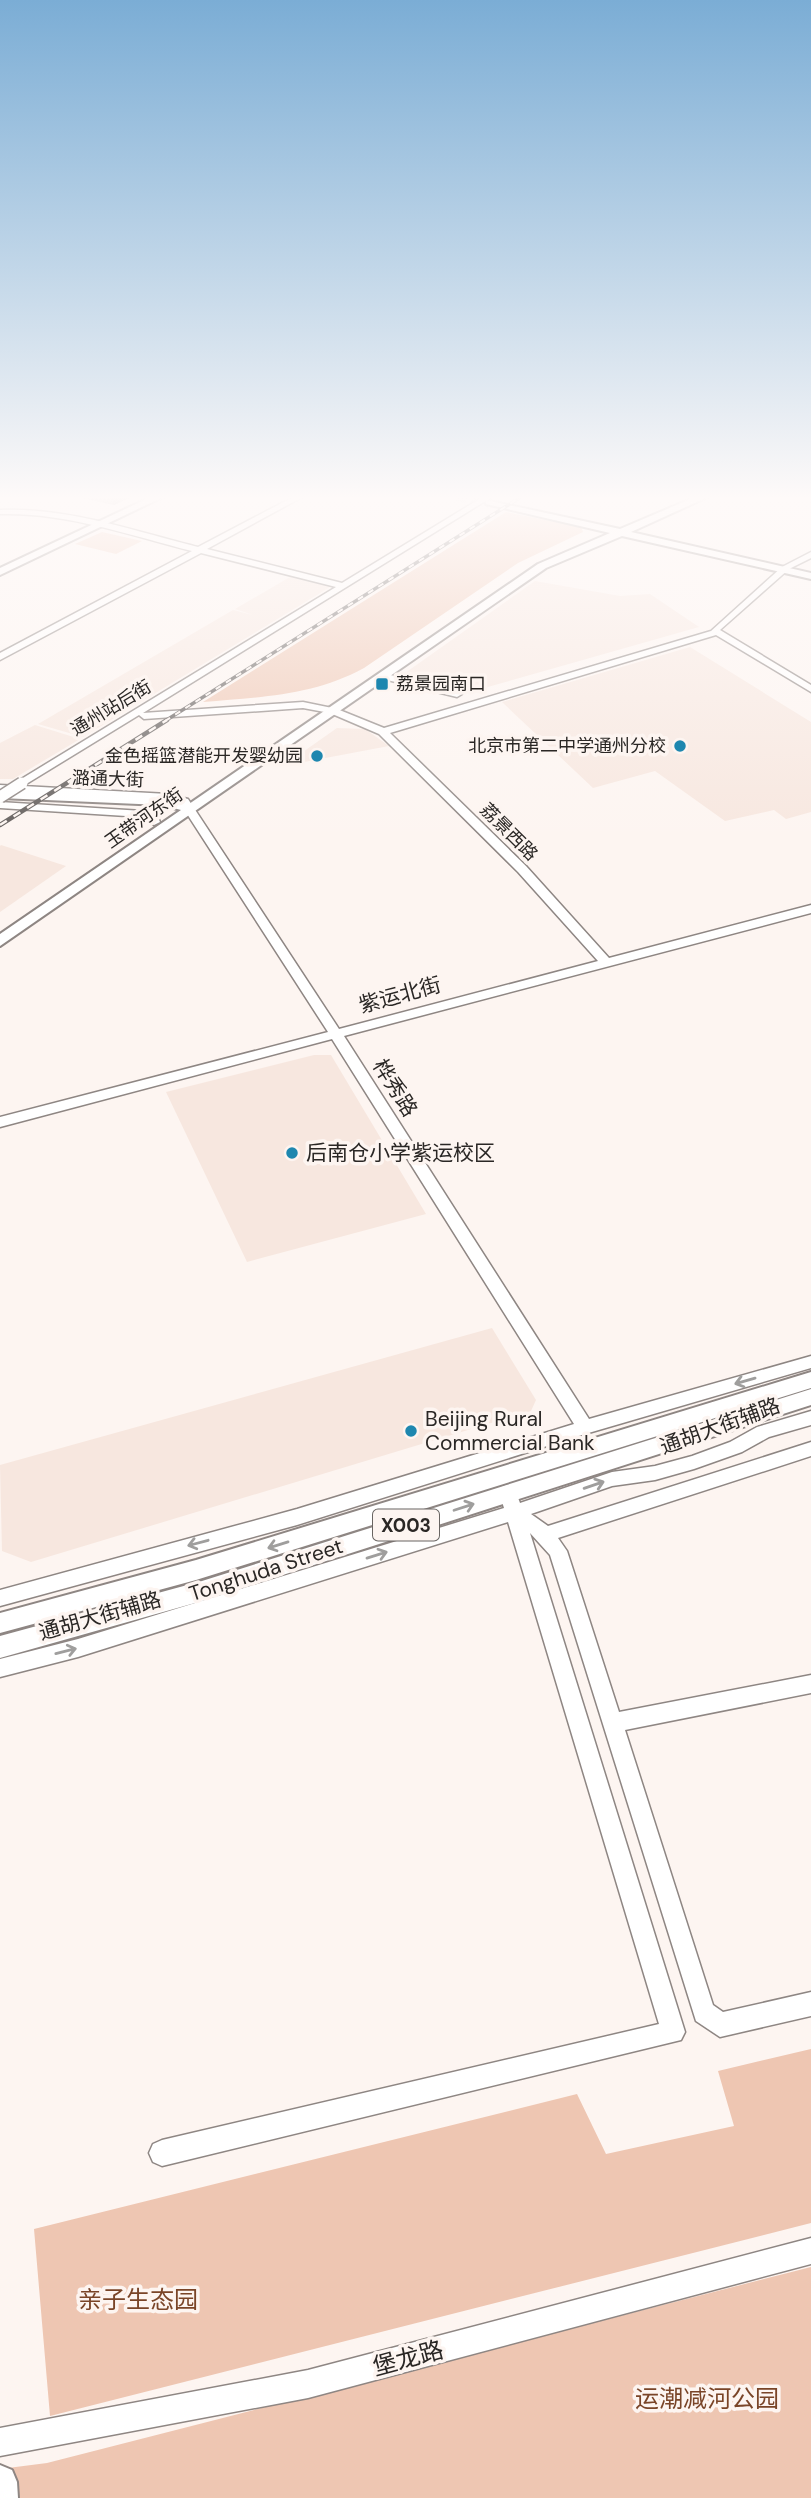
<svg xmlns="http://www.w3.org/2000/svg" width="811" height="2498" viewBox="0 0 811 2498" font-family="'DM Sans','Noto Sans SC',sans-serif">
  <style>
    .built { fill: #f7e7df }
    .green { fill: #eec6b2 }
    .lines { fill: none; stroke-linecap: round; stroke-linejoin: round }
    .major-tunnel { stroke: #d3ccc8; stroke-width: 11; stroke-dasharray: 11 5; stroke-linecap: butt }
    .minor-casing { stroke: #8e8683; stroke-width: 3 }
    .major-casing { stroke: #8e8683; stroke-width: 4 }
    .minor { fill: #fff; fill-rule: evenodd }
    .major { fill: #fff; fill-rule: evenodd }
    .rail-far1-casing { stroke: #645f5d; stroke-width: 3.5 }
    .rail-casing { stroke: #645f5d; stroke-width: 4.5 }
    .rail-far1 { stroke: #fdf5f1; stroke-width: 2; stroke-dasharray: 6; stroke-linecap: butt }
    .rail { stroke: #fdf5f1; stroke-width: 2.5; stroke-dasharray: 8; stroke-linecap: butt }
    .minor-bridge-casing { stroke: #8e8683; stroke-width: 14; stroke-linecap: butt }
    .minor-bridge { stroke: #fff; stroke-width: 11 }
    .wall { fill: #78726e }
    .shaded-wall { fill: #615c5a }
    .oneway { stroke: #9f9e9d }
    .poi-dot { fill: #1e87af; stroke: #fdf5f1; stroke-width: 2.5 }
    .labels { text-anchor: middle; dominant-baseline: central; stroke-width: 7; stroke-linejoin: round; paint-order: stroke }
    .far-poi-label { font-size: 18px; fill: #2a2725; stroke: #fdf5f1; text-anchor: end }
    .far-street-label { font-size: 18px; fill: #2a2725; stroke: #fdf5f1 }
    .shield { fill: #fdf5f1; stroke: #696562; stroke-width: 2 }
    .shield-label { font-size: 19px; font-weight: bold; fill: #2a2725 }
    .street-label { font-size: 21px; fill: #2a2725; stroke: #fdf5f1 }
    .poi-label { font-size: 21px; fill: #2a2725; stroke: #fdf5f1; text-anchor: start }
    .near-park-label { font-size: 24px; fill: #7a4528; stroke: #fdf5f1 }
    .near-street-label { font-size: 24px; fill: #2a2725; stroke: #fdf5f1 }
  </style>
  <rect width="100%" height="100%" fill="#fdf5f1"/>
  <!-- built -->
  <g class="built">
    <path d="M290,577l40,10 -247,150 -45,-13 195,-114 20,5 -18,-6z"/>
    <path d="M535,581l85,15 30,-2 49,33 -236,67 -65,-16z"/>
    <path d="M690,647l121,75v90l-25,7 -12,-9 -49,11 -70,-50 -62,17 -91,-86z"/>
    <path d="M35,725l45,14 -67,40h-13v-36z"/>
    <path d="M337,728l28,1 24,17 -106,20z"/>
    <path d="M0,846l1,-1 65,21 -66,46z"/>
    <path d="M314,1055h17l95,159 -179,48 -81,-170z"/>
    <path d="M492,1328l44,72 -5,11 -500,151 -29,-11 -2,-86z"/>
  </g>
  <!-- green -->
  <g class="green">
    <path d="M506,512l75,15 2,5 -65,31 -154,105c-51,28 -105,29 -161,34z"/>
    <path d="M102,532l40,9 -26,13 -41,-10z"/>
    <path d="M811,2049v174l-761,193 -16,-187 543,-135 29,60 128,-28 -16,-55z"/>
    <path d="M811,2267v231h-811v-29l47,-6z"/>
  </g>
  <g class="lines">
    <!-- major-tunnel -->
    <path class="major-tunnel" d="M456,495l33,7"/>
    <defs>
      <g id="minor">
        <path d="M297,495h9l-99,54 135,34 144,-88h9l-352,218 160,-11 34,7 47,19 327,-97 71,-64 29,-15v6l-22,11 -69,61 91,55v7l-95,-57 -326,98 136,133 83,92 202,-53v8l-467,123 245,383 222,-63v12l-226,66 -288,91 -297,81v-16l297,-81 277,-85 -242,-385 -332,88v-10l328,-85 -148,-229 -12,-3 -168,-9v-6l20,1 -3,-3 1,-2 318,-194 -135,-34 -201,107v-7l192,-102c-63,-16 -127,-39 -192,-37v-4c67,-3 134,21 198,37zM303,708l27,5 49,21 139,138 80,89 -259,68 -151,-230 -20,-5 -145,-8 116,-71 5,4z"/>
        <path d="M382,673l79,19 1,2 -5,3 -78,-19 -2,-2z"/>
        <path d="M0,802l143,9 14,4 3,7 -6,3 -12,-8 -142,-9z"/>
        <path d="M811,1411v14l-42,12 -27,15 -48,17 -39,11 -43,6 -81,28 17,12 263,-84v14l-253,82 9,13 52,161 192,-37v18l-186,37 88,275 10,7 88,-20v24l-91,21 -24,-16 -146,-466 -20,-22 155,499 -4,8 -519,126 -9,-4 -4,-9 4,-9 9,-4 497,-116 -151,-502 -430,135 -78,20v-18l78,-20 426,-131 -5,-16 3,-5 6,-2 6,2 6,16 92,-31 43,-6 37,-10 38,-14 27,-15z"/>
        <path d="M811,2238v26l-503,134 -308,58v-28l308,-58z"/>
      </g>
      <g id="major">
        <path d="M155,495h12l-167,80v-7z"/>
        <path d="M700,495h12l-81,37 180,41v6l-189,-43 -76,32 -546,378v-12l181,-124 -19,-5 -162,-7v-8l162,7 27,7 349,-240 72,-31 -124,-29v-4l134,29z"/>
        <path d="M811,1372v16l-615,192 -196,53v-20l196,-53z"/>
        <path d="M811,1389v16l-609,196 -202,57v-22l202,-55z"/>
        <path d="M0,2465l12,5 5,12 1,16h-18z"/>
      </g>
    </defs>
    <!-- minor casing -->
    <use href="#minor" class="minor-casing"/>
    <!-- major casing -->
    <use href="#major" class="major-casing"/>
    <!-- minor -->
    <use href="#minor" class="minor"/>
    <!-- major -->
    <use href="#major" class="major"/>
    <defs>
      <path id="rail-far1" d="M165,721l359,-226"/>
      <path id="rail" d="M0,825l167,-105"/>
    </defs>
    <!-- rail-far1 casing -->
    <use href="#rail-far1" class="rail-far1-casing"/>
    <!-- rail casing -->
    <use href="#rail" class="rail-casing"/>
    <!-- rail-far1 -->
    <use href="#rail-far1" class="rail-far1"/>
    <!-- rail -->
    <use href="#rail" class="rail"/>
    <defs>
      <path id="minor-bridge" d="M0,797l22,-14"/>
    </defs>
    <!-- minor-bridge casing -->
    <use href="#minor-bridge" class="minor-bridge-casing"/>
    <!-- minor-bridge -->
    <use href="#minor-bridge" class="minor-bridge"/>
  </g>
  <!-- wall -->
  <path class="wall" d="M68,495h67l-21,10z"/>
  <!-- shaded-wall -->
  <path class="shaded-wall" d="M112,495h23l-21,10z"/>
  <!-- one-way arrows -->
  <defs><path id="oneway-shaft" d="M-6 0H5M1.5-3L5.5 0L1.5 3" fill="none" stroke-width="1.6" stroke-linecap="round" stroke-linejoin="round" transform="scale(1.75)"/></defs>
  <g class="oneway">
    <use href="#oneway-shaft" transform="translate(745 1381) rotate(164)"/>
    <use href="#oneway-shaft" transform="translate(594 1485) rotate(-19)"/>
    <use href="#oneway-shaft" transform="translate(464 1507) rotate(-18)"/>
    <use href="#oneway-shaft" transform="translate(198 1543) rotate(165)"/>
    <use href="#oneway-shaft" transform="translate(278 1545) rotate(163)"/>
    <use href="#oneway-shaft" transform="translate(377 1555) rotate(-17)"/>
    <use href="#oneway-shaft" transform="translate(66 1651) rotate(-14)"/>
  </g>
  <!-- sky -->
  <linearGradient id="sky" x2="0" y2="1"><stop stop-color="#7badd5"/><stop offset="0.59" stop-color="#fefaf9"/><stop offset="1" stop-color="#fefaf9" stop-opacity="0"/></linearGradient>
  <rect width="811" height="844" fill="url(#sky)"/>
  <!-- markers -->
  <g class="poi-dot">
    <rect x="375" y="677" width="14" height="14" rx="3.5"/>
    <circle cx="680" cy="746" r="7"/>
    <circle cx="317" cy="756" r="7"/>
    <circle cx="292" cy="1153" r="7"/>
    <circle cx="411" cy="1431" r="7"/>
  </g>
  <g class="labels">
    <!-- far-poi labels -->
    <g class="far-poi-label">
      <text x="396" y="684" text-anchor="start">荔景园南口</text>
      <text x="666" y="746">北京市第二中学通州分校</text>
      <text x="303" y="756">金色摇篮潜能开发婴幼园</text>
    </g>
    <!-- far-street labels -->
    <g class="far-street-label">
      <text transform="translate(111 708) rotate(-31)">通州站后街</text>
      <text transform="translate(108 779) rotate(2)">潞通大街</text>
      <text transform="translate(144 818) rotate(-35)">玉带河东街</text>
      <text transform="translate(509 832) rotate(45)">荔景西路</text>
    </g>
    <!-- shield labels -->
    <rect class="shield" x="373" y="1509.5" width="66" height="31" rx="5"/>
    <g class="shield-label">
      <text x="406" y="1525">X003</text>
    </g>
    <!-- street labels -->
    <g class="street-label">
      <text transform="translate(400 995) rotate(-15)">紫运北街</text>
      <text transform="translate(395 1088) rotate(58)">桦秀路</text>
      <text transform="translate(720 1426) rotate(-20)">通胡大街辅路</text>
      <text transform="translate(266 1570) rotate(-18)">Tonghuda Street</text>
      <text transform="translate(100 1616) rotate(-16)">通胡大街辅路</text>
    </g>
    <!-- poi labels -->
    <g class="poi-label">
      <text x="306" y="1153">后南仓小学紫运校区</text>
      <text x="425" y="1419">Beijing Rural<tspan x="425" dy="24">Commercial Bank</tspan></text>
    </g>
    <!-- near-park labels -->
    <g class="near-park-label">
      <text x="138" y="2299">亲子生态园</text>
      <text x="707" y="2398">运潮减河公园</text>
    </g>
    <!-- near-street labels -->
    <g class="near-street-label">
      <text transform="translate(408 2358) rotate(-15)">堡龙路</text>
    </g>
  </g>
</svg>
